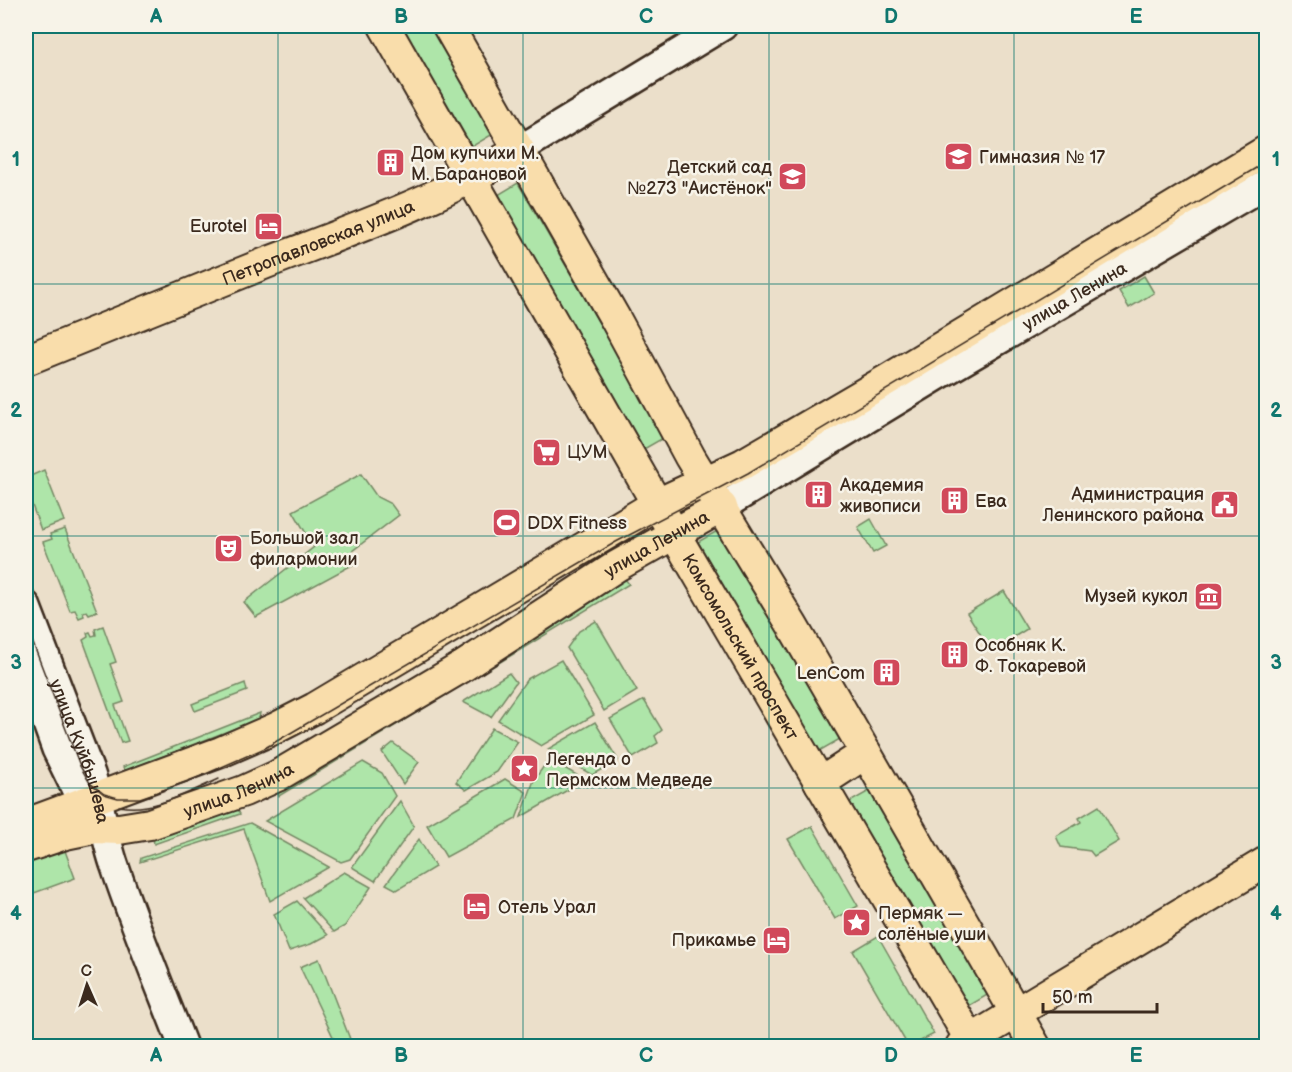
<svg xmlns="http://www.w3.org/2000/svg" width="1292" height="1072" viewBox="0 0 1292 1072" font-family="'Balsamiq Sans',sans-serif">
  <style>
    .green { fill: #aee5a9; stroke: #748864; stroke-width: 1.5 }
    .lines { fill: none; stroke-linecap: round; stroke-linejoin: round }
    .secondary-casing { stroke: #3b2a1e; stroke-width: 32 }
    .primary-casing { stroke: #3b2a1e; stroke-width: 34 }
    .secondary { stroke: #f7f3e8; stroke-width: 27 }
    .primary { stroke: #f9ddab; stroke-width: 30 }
    .tram { stroke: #3b2a1e; stroke-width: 1.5 }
    .grid { fill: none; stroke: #0f766e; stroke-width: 1.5; stroke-opacity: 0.55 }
    .labels { text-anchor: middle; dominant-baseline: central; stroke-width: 5; stroke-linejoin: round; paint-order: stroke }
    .poi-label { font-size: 18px; fill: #3b2a1e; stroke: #f7f3e8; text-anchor: start }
    .street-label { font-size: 18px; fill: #3b2a1e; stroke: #f7f3e8 }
    .neatline { fill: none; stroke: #0f766e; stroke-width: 2 }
    .grid-label { font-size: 20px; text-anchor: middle; font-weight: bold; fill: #0f766e }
  </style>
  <rect width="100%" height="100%" fill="#ebdfca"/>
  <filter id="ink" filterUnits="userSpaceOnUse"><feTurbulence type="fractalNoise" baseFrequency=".0167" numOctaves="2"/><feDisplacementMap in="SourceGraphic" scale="12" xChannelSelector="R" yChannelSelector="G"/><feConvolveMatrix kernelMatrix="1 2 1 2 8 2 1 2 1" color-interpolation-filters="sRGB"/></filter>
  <g filter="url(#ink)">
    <!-- green -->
    <g class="green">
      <path d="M402,26h29l62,108 -22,13z"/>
      <path d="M518,183l147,254 -21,12 -146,-254z"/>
      <path d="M1144,276l10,17 -25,15 -10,-17z"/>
      <path d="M44,470l20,51 -23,9 -15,-41v-11z"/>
      <path d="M361,474l16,23 14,7 8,11 -52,40 7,9 -98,53 -12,-15 70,-55 -21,-36z"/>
      <path d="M871,519l15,27 -13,7 -15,-26z"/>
      <path d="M65,529l32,82 -8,3 -2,-3 -4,1 1,4 -5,2 -4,-8 -5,1 -27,-69 9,-3 -2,-5z"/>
      <path d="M719,530l121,209 -21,12 -121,-209z"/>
      <path d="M625,579l4,5 -350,212 -4,-8z"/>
      <path d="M1004,591l23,38 -36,22 -24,-38z"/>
      <path d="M596,621l41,70 -33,20 -37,-63 12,-17z"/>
      <path d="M103,626l13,36 -6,2 14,38 -9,3 13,36 -7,2 -38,-103 5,-3 -1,-4 3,-1 2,4 4,-1 -1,-6z"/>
      <path d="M561,660l33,55 -53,31 -43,-26 29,-41z"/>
      <path d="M509,673l7,9 -25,35 -28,-15z"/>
      <path d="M245,683l2,8 -52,20 -3,-7z"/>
      <path d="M644,700l18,30 -7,6 3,7 -25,15 -23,-39z"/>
      <path d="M260,713l-1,6 -134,52 -2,-4z"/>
      <path d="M595,722l23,38 -26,15 -44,-26z"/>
      <path d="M492,728l26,14 -21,30 -31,18 -10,-8z"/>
      <path d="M393,743l26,19 -16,22 -21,-32z"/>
      <path d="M549,759l36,21 -64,37 13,-37z"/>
      <path d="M363,762l19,11 13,23 -45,63 -9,3 -76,-41z"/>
      <path d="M505,779l21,13 -10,27 -70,38 -19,-32z"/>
      <path d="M871,790l118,204 -22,13 -119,-204z"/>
      <path d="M400,801l14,25 -39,55 -23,-14z"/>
      <path d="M1099,806l20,35 -25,15 -4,-5 -29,-4 -5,-11 25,-14 -2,-4z"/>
      <path d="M236,807l4,7 -86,30 -1,-6z"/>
      <path d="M250,823l79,44 -59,34 -26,-72 -104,33 1,-4z"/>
      <path d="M812,826l46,80 -23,13 -47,-80z"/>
      <path d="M419,839l16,28 -38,23 -11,-6z"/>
      <path d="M64,848l11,30 -49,18v-33z"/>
      <path d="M344,872l27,15 -26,39 -11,6 -31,-34z"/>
      <path d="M297,901l31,34 -17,9 -22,7 -15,-37z"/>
      <path d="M878,936l56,98 -23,12h-3l-55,-95z"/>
      <path d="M319,959l31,80 -14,4 -36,-76z"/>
    </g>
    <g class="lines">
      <defs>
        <g id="secondary">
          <path d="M519,150l204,-124"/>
          <path id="s1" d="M722,507l214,-130 330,-193"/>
          <path id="s2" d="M26,605l65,169c10,30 13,62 24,93 20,60 45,120 68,179"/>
          <path d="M26,665l30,84 36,74"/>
        </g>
        <g id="primary">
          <path id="s3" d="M384,26l273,478 317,542"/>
          <path d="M448,26l168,294 74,137 102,168 243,421"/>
          <path id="s4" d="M26,360c80,-32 159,-65 240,-97 86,-33 174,-63 253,-113"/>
          <path d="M820,783l46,-30"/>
          <path d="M26,824l195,-72 55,-24 39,-20 342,-204 86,-40 144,-84 379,-229"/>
          <path id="s5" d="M26,847l39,-13 29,-6 25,1 31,-5 94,-33 33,-15 185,-109 155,-101 105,-59"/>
          <path d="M961,1046l305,-184"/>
        </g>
      </defs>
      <!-- secondary casing -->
      <use href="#secondary" class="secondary-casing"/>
      <!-- primary casing -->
      <use href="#primary" class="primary-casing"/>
      <!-- secondary -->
      <use href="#secondary" class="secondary"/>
      <!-- primary -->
      <use href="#primary" class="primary"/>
      <!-- tram -->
      <g class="tram">
        <path d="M26,625l54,141 10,17 14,11 14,4h22l52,-18 73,-32 351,-206 132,-69 518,-311"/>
        <path d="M119,806c33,7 70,-14 100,-27"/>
      </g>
    </g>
  </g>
  <!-- grid -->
  <path class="grid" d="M278,26v1020M523,26v1020M769,26v1020M1014,26v1020M26,284h1240M26,536h1240M26,788h1240"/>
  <!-- icons -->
  <defs>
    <symbol id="school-square" viewBox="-11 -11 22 22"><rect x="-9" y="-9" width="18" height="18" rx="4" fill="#d1495b" stroke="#f7f3e8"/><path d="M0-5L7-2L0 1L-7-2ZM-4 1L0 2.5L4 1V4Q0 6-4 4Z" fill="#fff"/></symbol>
    <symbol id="building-square" viewBox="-11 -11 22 22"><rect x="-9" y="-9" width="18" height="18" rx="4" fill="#d1495b" stroke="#f7f3e8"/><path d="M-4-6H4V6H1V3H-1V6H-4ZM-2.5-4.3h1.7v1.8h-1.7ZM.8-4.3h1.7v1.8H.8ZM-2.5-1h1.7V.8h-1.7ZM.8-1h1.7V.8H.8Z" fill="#fff"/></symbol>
    <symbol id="hotel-square" viewBox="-11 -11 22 22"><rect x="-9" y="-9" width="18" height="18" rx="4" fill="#d1495b" stroke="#f7f3e8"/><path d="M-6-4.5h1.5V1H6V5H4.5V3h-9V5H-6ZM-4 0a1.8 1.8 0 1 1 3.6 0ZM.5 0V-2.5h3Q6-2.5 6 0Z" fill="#fff"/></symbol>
    <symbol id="supermarket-square" viewBox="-11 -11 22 22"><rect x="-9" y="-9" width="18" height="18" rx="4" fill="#d1495b" stroke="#f7f3e8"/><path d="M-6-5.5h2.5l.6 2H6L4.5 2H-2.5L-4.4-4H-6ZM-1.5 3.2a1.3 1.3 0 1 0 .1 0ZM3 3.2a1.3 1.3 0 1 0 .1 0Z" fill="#fff"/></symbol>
    <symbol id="civic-square" viewBox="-11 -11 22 22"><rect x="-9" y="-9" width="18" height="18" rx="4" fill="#d1495b" stroke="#f7f3e8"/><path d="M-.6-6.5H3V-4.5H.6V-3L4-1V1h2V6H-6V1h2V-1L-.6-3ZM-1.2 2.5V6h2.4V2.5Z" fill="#fff"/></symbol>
    <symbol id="stadium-square" viewBox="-11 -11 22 22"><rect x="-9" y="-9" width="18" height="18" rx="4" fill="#d1495b" stroke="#f7f3e8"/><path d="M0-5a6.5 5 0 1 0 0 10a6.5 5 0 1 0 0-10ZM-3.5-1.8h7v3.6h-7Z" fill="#fff"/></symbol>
    <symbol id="theatre-square" viewBox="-11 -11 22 22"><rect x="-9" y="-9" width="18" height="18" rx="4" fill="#d1495b" stroke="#f7f3e8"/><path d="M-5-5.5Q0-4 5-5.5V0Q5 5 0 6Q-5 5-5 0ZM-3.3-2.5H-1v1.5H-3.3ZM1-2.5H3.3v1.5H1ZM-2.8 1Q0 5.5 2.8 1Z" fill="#fff"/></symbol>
    <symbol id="museum-square" viewBox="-11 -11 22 22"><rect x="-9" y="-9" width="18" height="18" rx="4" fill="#d1495b" stroke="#f7f3e8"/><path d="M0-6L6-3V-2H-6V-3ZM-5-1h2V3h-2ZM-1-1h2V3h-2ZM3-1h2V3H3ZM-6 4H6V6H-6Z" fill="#fff"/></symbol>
    <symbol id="sight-square" viewBox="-11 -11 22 22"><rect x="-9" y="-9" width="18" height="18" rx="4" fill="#d1495b" stroke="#f7f3e8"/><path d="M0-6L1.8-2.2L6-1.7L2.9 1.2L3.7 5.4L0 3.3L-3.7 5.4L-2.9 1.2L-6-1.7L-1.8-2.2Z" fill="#fff"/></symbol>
  </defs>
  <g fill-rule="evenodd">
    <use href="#school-square" x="942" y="140" width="33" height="33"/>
    <use href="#building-square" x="374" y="146" width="33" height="33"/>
    <use href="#school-square" x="776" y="160" width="33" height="33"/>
    <use href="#hotel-square" x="252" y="210" width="33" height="33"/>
    <use href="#supermarket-square" x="530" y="436" width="33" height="33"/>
    <use href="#building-square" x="802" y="478" width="33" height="33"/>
    <use href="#building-square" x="938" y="484" width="33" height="33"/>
    <use href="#civic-square" x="1208" y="488" width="33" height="33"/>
    <use href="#stadium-square" x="490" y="506" width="33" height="33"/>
    <use href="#theatre-square" x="212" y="532" width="33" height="33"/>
    <use href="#museum-square" x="1192" y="580" width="33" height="33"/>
    <use href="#building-square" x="938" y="638" width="33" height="33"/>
    <use href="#building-square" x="870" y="656" width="33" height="33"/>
    <use href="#sight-square" x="508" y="752" width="33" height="33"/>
    <use href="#hotel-square" x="460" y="890" width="33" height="33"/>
    <use href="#sight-square" x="840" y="906" width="33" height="33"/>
    <use href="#hotel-square" x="760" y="924" width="33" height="33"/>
  </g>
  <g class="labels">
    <!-- poi labels -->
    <g class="poi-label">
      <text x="411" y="153">Дом купчихи М.<tspan x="411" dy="21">М. Барановой</tspan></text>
      <text x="979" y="157">Гимназия № 17</text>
      <text x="772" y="167" text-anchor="end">Детский сад<tspan x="772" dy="21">№273 "Аистёнок"</tspan></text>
      <text x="247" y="226" text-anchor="end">Eurotel</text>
      <text x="567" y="452">ЦУМ</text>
      <text x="840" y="485">Академия<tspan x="840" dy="21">живописи</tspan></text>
      <text x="1204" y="494" text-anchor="end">Администрация<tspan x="1204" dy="21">Ленинского района</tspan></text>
      <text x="975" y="501">Ева</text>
      <text x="527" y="523">DDX Fitness</text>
      <text x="250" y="538">Большой зал<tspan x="250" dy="21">филармонии</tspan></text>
      <text x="1188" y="596" text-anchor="end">Музей кукол</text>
      <text x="975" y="645">Особняк К.<tspan x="975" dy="21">Ф. Токаревой</tspan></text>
      <text x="865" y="673" text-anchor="end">LenCom</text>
      <text x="546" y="759">Легенда о<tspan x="546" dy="21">Пермском Медведе</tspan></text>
      <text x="498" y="907">Отель Урал</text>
      <text x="878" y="913">Пермяк —<tspan x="878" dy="21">солёные уши</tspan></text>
      <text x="756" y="940" text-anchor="end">Прикамье</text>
    </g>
    <!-- street labels -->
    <g class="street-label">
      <text stroke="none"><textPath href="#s4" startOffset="315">Петропавловская улица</textPath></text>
      <text stroke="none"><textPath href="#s1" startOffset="411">улица Ленина</textPath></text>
      <text stroke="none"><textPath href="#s5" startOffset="708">улица Ленина</textPath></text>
      <text stroke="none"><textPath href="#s3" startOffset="716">Комсомольский проспект</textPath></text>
      <text stroke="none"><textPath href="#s2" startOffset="156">улица Куйбышева</textPath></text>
      <text stroke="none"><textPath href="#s5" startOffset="222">улица Ленина</textPath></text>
    </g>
  </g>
  <!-- margin -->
  <rect width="1292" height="1072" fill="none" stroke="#f7f3e8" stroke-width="66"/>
  <!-- north arrow -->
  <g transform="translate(87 985) rotate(357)" stroke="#f7f3e8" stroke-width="4.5" paint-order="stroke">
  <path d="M0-4.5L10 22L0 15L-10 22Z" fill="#3b2a1e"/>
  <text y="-9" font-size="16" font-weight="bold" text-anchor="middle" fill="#3b2a1e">С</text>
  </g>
  <!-- scale -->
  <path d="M1043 1003v9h114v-9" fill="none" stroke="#3b2a1e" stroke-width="3"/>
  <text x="1052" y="1003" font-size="18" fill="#3b2a1e" stroke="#f7f3e8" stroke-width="4.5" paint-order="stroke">50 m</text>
  <rect x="33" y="33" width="1226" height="1006" class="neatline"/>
  <g class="grid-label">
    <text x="156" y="23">A</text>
    <text x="401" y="23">B</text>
    <text x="646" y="23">C</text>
    <text x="891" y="23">D</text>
    <text x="1136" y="23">E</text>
    <text x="16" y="166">1</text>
    <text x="1276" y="166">1</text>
    <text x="16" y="417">2</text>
    <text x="1276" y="417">2</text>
    <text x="16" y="669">3</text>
    <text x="1276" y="669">3</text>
    <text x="16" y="920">4</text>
    <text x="1276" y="920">4</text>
    <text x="156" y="1062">A</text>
    <text x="401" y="1062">B</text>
    <text x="646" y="1062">C</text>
    <text x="891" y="1062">D</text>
    <text x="1136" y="1062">E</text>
  </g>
</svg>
